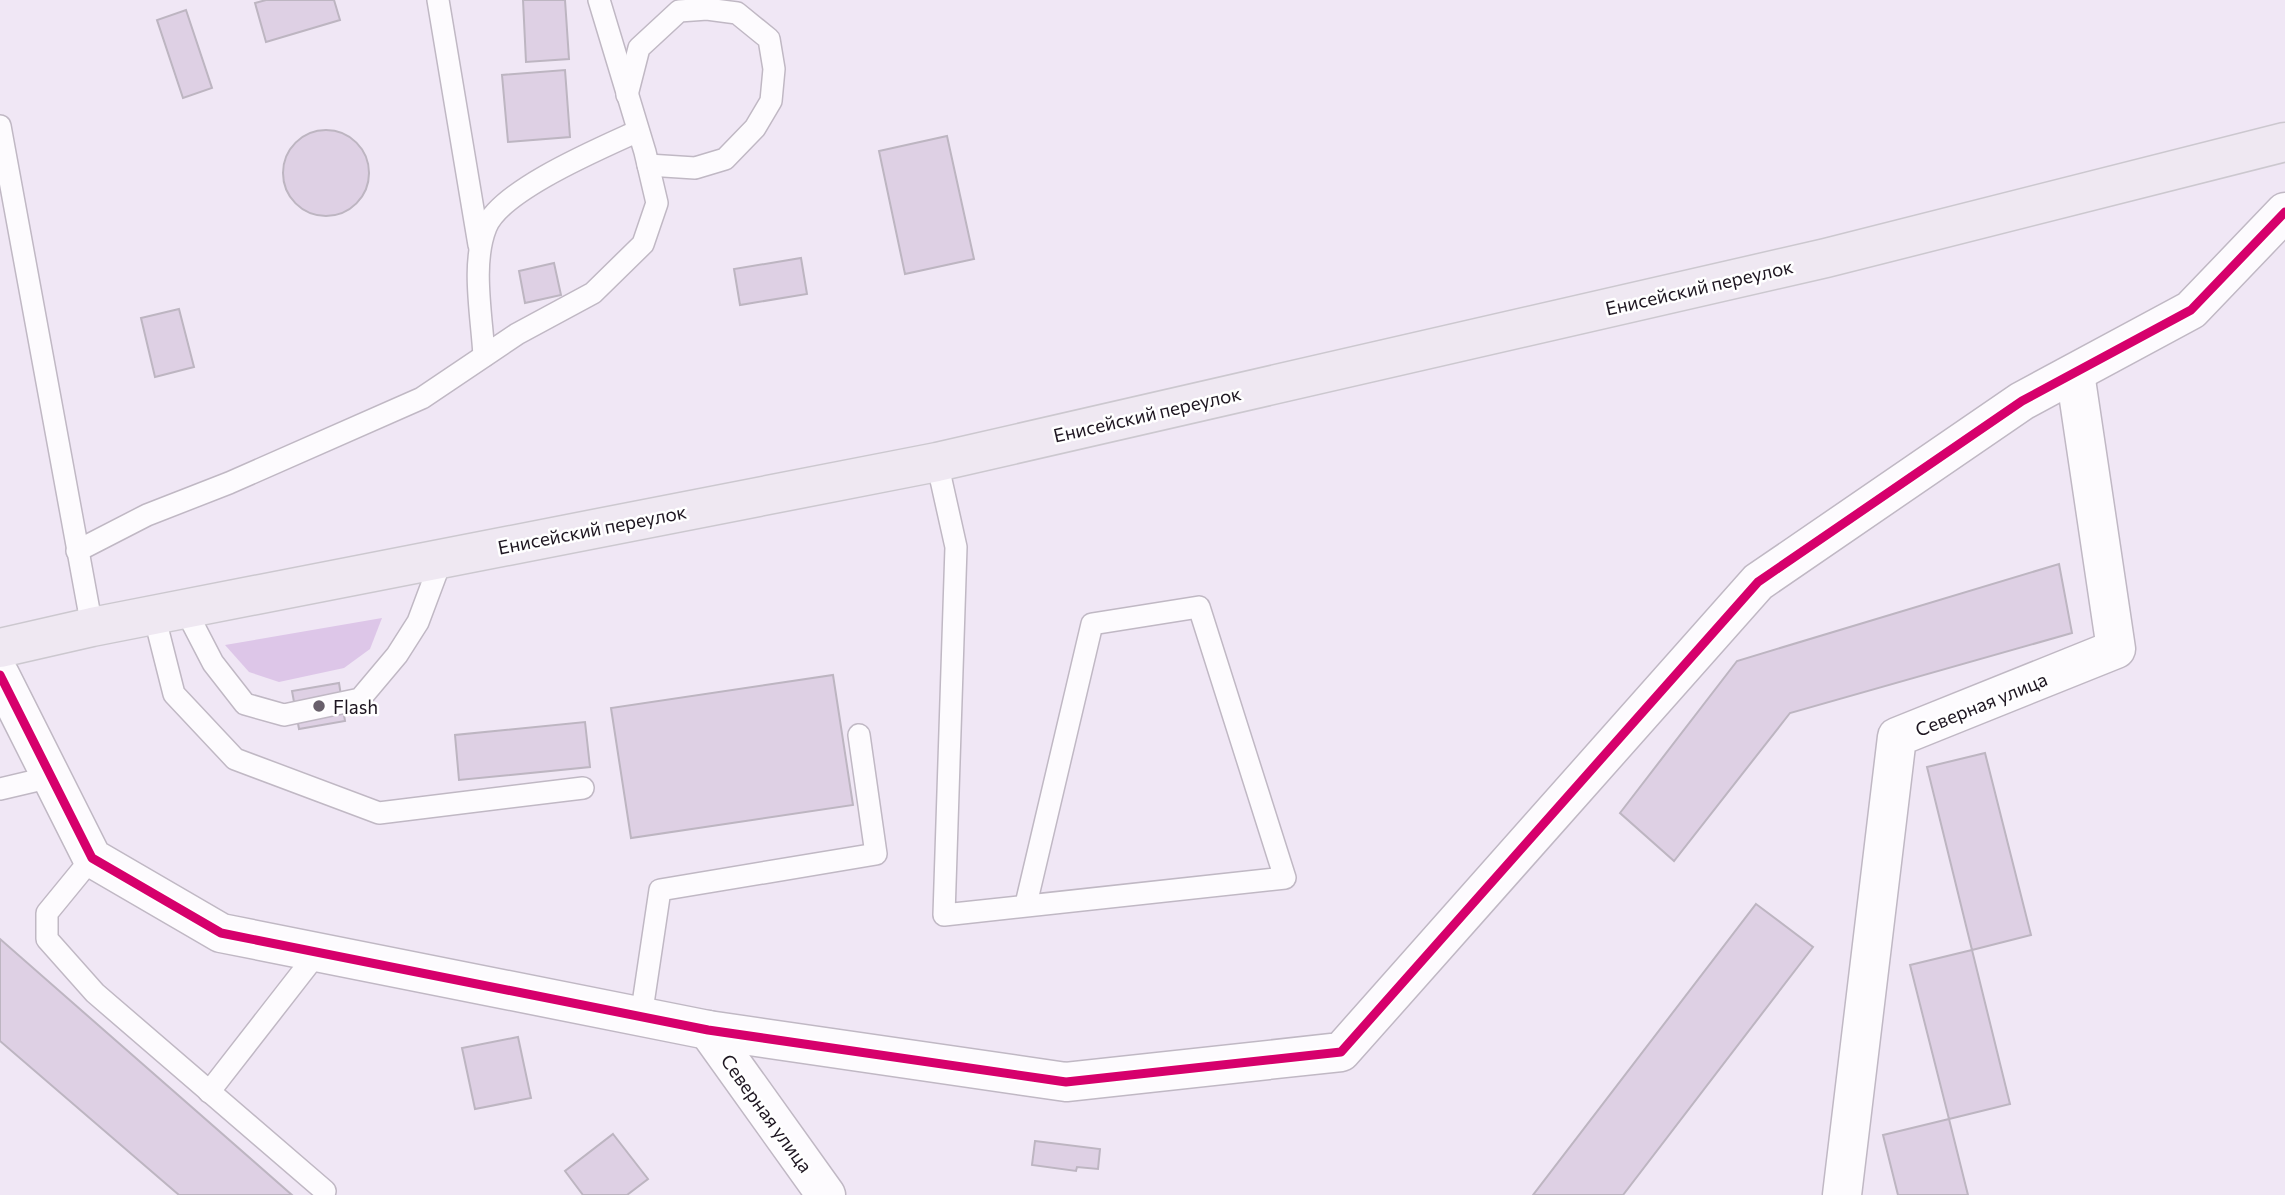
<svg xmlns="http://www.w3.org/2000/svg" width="2285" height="1195" viewBox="0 0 2285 1195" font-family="Commissioner,sans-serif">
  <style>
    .green { fill: #ddc6e8 }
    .building { fill: #ded0e4; stroke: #bdb5c1; stroke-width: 2 }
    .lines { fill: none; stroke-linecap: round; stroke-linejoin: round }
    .service-casing { stroke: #c0b8c4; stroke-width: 24 }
    .minor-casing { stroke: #c0b8c4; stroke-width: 41 }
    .primary-casing { stroke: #ccc8cf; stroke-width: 41 }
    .service { stroke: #fdfbfe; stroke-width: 21 }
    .minor { stroke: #fdfbfe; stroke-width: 38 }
    .primary { stroke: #efe8f2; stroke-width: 38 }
    .cycleway-casing { stroke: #fff; stroke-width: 13 }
    .cycleway { stroke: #d6006c; stroke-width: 9 }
    .poi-dot { fill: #685f6b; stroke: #fff; stroke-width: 2.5 }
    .labels { text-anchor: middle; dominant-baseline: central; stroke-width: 5; stroke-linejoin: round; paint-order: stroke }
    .street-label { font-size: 19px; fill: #1e1621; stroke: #fff }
    .poi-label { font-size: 19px; fill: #1e1621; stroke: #fff; text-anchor: start }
  </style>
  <rect width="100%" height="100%" fill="#f0e7f5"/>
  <!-- green -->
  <path class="green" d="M382,618l-12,31 -26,19 -65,14 -30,-10 -24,-27z"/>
  <!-- building -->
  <g class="building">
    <path d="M266,0h68l6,20 -74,22 -11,-39z"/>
    <path d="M523,0h42l4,59 -43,3z"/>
    <path d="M186,10l26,78 -29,10 -26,-78z"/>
    <path d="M565,70l5,67 -62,5 -6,-67z"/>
    <circle cx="326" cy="173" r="43"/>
    <path d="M947,136l27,123 -69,15 -26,-123z"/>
    <path d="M801,258l6,36 -67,11 -6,-36z"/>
    <path d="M554,263l7,32 -36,8 -6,-32z"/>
    <path d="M179,309l15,58 -39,10 -14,-59z"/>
    <path d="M2059,564l13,69 -282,80 -116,148 -54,-48 117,-152z"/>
    <path d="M833,675l20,130 -222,33 -20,-130z"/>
    <path d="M339,683l6,38 -46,8 -7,-38z"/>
    <path d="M585,722l5,45 -131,13 -4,-45z"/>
    <path d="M1985,753l46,182 -59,15 -45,-183z"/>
    <path d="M1756,904l57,43 -190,248h-90z"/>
    <path d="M0,939l292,256h-113l-179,-154z"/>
    <path d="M1972,950l38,154 -61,15 -39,-154z"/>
    <path d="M518,1037l13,61 -56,11 -13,-61z"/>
    <path d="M1949,1119l19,76h-70l-15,-60z"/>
    <path d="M613,1134l35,45 -21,16h-44l-18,-24z"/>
    <path d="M1035,1141l65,8 -2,20 -21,-2 -1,4 -44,-6z"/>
  </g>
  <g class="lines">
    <defs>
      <g id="service">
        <path d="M438,0l41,245"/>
        <path d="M627,95l12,-47 40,-37 28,-2 30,4 32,26 5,30 -3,32 -16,27 -30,31 -30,9 -47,-3"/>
        <path d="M0,126l92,501"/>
        <path d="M484,356c-2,-39 -13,-92 2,-129 15,-37 115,-79 152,-96"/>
        <path d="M937,462l19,85 -12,368 341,-37 -86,-271 -107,17 -66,280"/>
        <path d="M77,551l70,-36 82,-32 193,-85 95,-64 76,-41 50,-49 14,-41 -12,-51 -46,-152"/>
        <path d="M185,609l28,54 32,41 39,11 76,-16 37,-44 21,-33 24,-64"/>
        <path d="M154,615l20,79 61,65 144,54 204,-25"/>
        <path d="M0,789l51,-12"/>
        <path d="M92,858l-45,55v26l48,54 230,198"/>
        <path d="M641,1017l19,-127 216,-36 -17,-119"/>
        <path d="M209,1092l109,-140"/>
      </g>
      <g id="minor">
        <path d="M0,675l92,183 129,75 487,97 358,52 275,-30 417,-470 264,-181 169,-91 94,-98"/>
        <path d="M708,1030l118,165"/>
        <path d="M1842,1195l55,-458 219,-88 -41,-276"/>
      </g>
      <path id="primary" d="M0,648l92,-21 845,-165 889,-204 459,-116"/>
    </defs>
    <!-- service casing -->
    <use href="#service" class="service-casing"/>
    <!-- minor casing -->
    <use href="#minor" class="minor-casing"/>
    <!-- primary casing -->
    <use href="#primary" class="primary-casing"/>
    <!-- service -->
    <use href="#service" class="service"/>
    <!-- minor -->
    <use href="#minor" class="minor"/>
    <!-- primary -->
    <use href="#primary" class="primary"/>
    <defs>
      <path id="cycleway" d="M0,675l92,183 129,75 487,97 358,52 275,-30 417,-470 264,-181 169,-91 94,-98"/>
    </defs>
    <!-- cycleway casing -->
    <use href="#cycleway" class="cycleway-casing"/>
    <!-- cycleway -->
    <use href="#cycleway" class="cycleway"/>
  </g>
  <!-- markers -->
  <circle class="poi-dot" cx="319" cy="706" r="7"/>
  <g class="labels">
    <!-- street labels -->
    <g class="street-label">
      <text transform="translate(1699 287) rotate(-13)">Енисейский переулок</text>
      <text transform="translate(1147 414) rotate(-13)">Енисейский переулок</text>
      <text transform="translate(592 529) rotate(-11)">Енисейский переулок</text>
      <text transform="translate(1981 704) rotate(-22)">Северная улица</text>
      <text transform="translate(767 1113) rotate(54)">Северная улица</text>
    </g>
    <!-- poi labels -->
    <g class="poi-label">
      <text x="333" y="706">Flash</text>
    </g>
  </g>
</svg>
